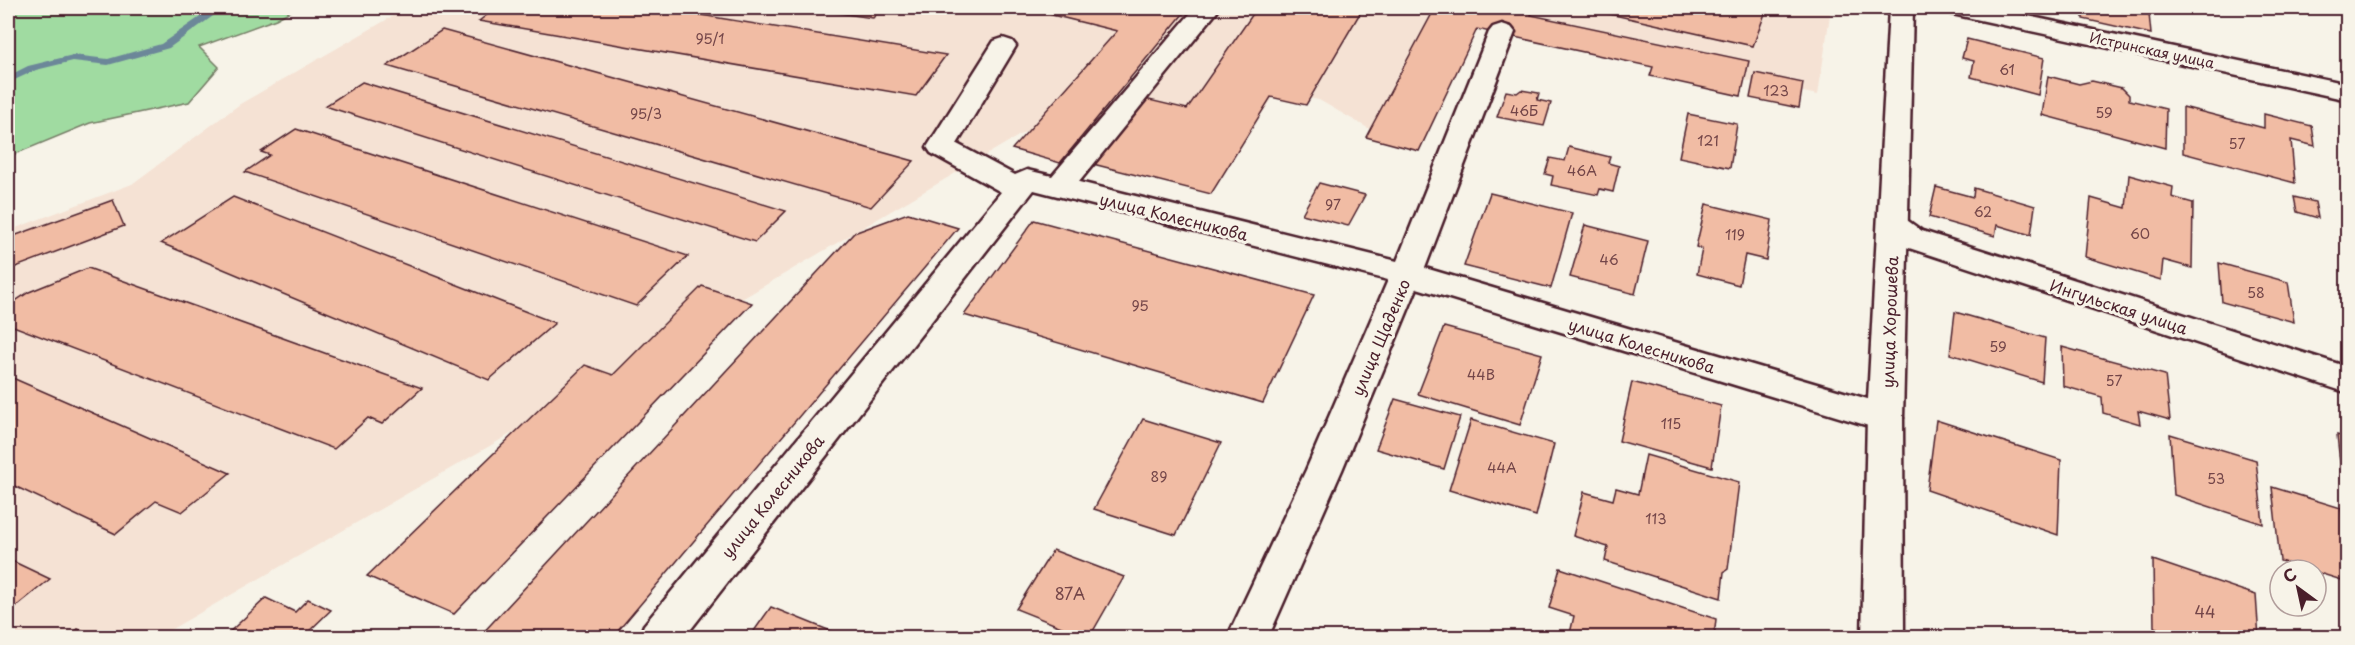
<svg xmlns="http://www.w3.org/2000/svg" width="2355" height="645" viewBox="0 0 2355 645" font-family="'Playpen Sans',sans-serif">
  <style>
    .built { fill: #f5e2d4 }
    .green { fill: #a0dba1; stroke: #757d66; stroke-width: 1.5 }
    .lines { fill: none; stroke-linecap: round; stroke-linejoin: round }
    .stream { fill: #6c8799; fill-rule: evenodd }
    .building { fill: #f1bca4; stroke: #4a1f2b; stroke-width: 1.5 }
    .minor-casing { stroke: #4a1f2b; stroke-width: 5 }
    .major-casing { stroke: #4a1f2b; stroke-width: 5 }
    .minor { fill: #f7f3e8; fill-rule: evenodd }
    .major { fill: #f7f3e8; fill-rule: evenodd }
    .labels { text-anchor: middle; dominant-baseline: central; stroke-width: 6; stroke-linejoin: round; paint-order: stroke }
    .number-label { font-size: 14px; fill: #744649 }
    .far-street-label { font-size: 14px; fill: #4a1f2b; stroke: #f7f3e8 }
    .street-label { font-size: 16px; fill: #4a1f2b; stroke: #f7f3e8 }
    .near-number-label { font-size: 16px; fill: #744649 }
  </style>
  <rect width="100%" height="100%" fill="#f7f3e8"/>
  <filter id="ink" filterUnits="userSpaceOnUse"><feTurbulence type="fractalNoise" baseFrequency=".0167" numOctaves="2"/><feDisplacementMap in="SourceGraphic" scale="12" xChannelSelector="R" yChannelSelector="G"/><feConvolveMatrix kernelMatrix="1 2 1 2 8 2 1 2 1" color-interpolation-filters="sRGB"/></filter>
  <g filter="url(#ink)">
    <!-- built -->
    <g class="built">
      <path d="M407,8h1066l4,21 -54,114 -50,-12 -54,-31 -42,-8 -61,87 -191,-47 -412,243 -455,262 -150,1v-407l124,-47 108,-80z"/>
      <path d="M1475,8h356l-13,87 -158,-32z"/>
    </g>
    <!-- green -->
    <path class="green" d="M8,8h288l-20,11 -77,28 20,20 -30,35 -99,21 -82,34z"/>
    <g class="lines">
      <!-- stream -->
      <path class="stream" d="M213,8h11l-55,40 -61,17 -35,-4 -37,9 -28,13v-7l20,-10 45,-11 35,4 53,-15z"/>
    </g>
    <!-- building -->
    <g class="building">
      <path d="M496,8h162l288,47 -30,41 -437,-75z"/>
      <path d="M804,8h78l-9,10z"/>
      <path d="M1039,8h149l-128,155 -48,-14 105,-118 -81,-20z"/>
      <path d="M1257,8h106l-57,97 -35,-8 -60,97 -118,-30 48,-66 46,11z"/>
      <path d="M1435,8h99l-3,7 218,46 -8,35 -91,-20 3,-9 -176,-38 -58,122 -53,-14z"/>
      <path d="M1583,8h106l17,2 2,-2h59l-14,38z"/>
      <path d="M2083,8h48v2l18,4 2,20 -68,-15z"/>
      <path d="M442,30l472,131 -43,46 -484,-141z"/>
      <path d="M1967,39l77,19 -6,37 -67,-18 3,-16 -12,-3z"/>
      <path d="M1755,73l48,10 -4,25 -49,-10z"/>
      <path d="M2048,76l31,8 13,-3 30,7 7,7v5l37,9 -1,39 -123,-33z"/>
      <path d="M362,82l424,129 -31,31 -430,-136z"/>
      <path d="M1521,90l18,3 -2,7 14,3 -7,23 -47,-9 9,-26 11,2z"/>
      <path d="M2183,107l81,21v-14l48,12 3,20 -24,-6 4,43 -112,-30z"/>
      <path d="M1688,114l49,10 -7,44 -51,-11z"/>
      <path d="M296,129l392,127 -52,50 -391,-134 25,-17 -9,-3z"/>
      <path d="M1569,147l41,10 -2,6 11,3 -6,26 -13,-3 -2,6 -47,-10 2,-9 -8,-2 5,-16 15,3z"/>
      <path d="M2129,175l44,12 -1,10 21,6 -1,65 -29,-8 -2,20 -76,-23 6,-59 35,10z"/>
      <path d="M1319,183l46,12 -17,31 -46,-12z"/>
      <path d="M1936,187l37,10 1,-9 61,18 -4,29 -34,-10 -2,11 -66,-19z"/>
      <path d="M1490,193l82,20 -21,75 -87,-22z"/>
      <path d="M233,197l322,126 -66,57 -328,-137z"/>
      <path d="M2294,197l21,5 3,16 -21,-6z"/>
      <path d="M113,200l11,26 -116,44v-32z"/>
      <path d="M1706,204l66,16 -6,40 -21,-5 -6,30 -42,-11 5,-25 -6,-2z"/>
      <path d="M908,213l50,15 -346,410 -133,-1 375,-404z"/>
      <path d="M1034,220l280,75 -51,108 -299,-88z"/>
      <path d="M1585,225l63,16 -13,53 -65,-17z"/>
      <path d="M2219,263l69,19 6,40 -72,-20z"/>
      <path d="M88,268l334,120 -40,36 -14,-6 -34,31 -326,-125v-18l21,-14z"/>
      <path d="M702,286l50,17 -298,311 -87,-38 218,-211 28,10z"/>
      <path d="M1955,312l90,26 -3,44 -92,-28z"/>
      <path d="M1444,327l98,27 -22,71 -102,-31z"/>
      <path d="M2062,347l103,28 5,45 -32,-9 2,13 -37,-11 -1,-16 -39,-11z"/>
      <path d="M8,376l222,97 -48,39 -26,-11 -40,33 -108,-51z"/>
      <path d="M1632,382l89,24 -9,61 -93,-26z"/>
      <path d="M1395,399l65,18 -16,52 -68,-20z"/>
      <path d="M1143,419l78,24 -45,92 -82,-26z"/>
      <path d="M1471,420l83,24 -18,72 -87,-26z"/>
      <path d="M1936,420l125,40 -3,75 -131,-45z"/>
      <path d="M2170,434l86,26 7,64 -89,-29z"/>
      <path d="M2337,435l11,3v45l-6,-2z"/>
      <path d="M1646,455l93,27 -11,87 -4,3 -3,26 -116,-37 3,-14 -35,-11 11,-44 29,8 3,-12 22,6z"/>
      <path d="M2272,487l69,21 7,40v34l-68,-21z"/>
      <path d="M1053,550l71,27 -35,61 -73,-29z"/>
      <path d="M8,559l42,20 -42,34z"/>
      <path d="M2153,560l103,35 3,43h-76l-29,-11z"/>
      <path d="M1560,568l156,51 -2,19h-145l5,-22 -25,-8z"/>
      <path d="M266,598l29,14 13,-13 23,11 -29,28h-79z"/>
      <path d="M771,607l77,31h-99z"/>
      <path d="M78,629l18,9h-27z"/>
    </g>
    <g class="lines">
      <defs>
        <g id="minor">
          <path d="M1195,8h25l-141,174 318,79 92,-229 4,-5 9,-3 9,3 4,5 -90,236 473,140 5,10 -5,10 -13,3 -468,-143 -75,182 -74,168h-41l79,-168 82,-190 -354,-90 -350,448h-45l5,-13 357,-433 -70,-39 -4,-6 67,-106 9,-3 9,3 4,5 -59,98 58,31 12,-5 25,6z"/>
          <path d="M1945,8h45l358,76v16l-391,-85 -9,-2z"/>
          <path d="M1893,215l11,3 18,13 426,136v26l-448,-148 -18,-13 -4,-7 4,-7z"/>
        </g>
        <path id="major" d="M1889,8h24l-10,410 1,220h-42l5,-220z"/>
      </defs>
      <!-- minor casing -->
      <use href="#minor" class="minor-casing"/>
      <!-- major casing -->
      <use href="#major" class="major-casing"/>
      <!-- minor -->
      <use href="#minor" class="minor"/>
      <!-- major -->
      <use href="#major" class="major"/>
    </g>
  </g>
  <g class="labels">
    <!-- number labels -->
    <g class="number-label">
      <text x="710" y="38">95/1</text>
      <text x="2007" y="69">61</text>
      <text x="1776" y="90">123</text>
      <text x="1524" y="110">46Б</text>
      <text x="2104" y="112">59</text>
      <text x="646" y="113">95/3</text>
      <text x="1708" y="140">121</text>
      <text x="2237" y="143">57</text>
      <text x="1582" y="170">46А</text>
      <text x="1333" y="204">97</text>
      <text x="1983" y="211">62</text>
      <text x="2140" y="233">60</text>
      <text x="1735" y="234">119</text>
      <text x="1609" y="259">46</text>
      <text x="2256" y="292">58</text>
      <text x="1140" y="305">95</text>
      <text x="1998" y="346">59</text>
      <text x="1481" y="374">44В</text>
      <text x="2114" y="380">57</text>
      <text x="1671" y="423">115</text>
      <text x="1502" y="467">44А</text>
      <text x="1159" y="476">89</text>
      <text x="2216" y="478">53</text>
      <text x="1656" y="518">113</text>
    </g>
    <!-- far-street labels -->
    <g class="far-street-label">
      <text transform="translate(2152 50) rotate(12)">Истринская улица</text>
    </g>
    <!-- street labels -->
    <g class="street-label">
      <text transform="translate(1174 216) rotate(14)">улица Колесникова</text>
      <text transform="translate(2119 306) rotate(18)">Ингульская улица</text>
      <text transform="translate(1889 322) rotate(-88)">улица Хорошева</text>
      <text transform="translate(1380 337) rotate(-67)">улица Щаденко</text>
      <text transform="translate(1642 345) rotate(17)">улица Колесникова</text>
      <text transform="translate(772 496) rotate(-51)">улица Колесникова</text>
    </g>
    <!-- near-number labels -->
    <g class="near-number-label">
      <text x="1070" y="593">87А</text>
      <text x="2205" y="611">44</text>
    </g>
  </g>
  <!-- margin -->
  <rect width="2355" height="645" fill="none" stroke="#f7f3e8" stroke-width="30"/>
  <rect x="15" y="15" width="2325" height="615" fill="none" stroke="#4a1f2b" stroke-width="2" filter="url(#ink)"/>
  <!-- north arrow -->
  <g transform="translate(2298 588) rotate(327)"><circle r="28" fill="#f7f3e8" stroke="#b29e9c" stroke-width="1.5"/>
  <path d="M0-4.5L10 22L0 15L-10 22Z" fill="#4a1f2b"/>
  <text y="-9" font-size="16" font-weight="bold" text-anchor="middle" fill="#4a1f2b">С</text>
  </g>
</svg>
